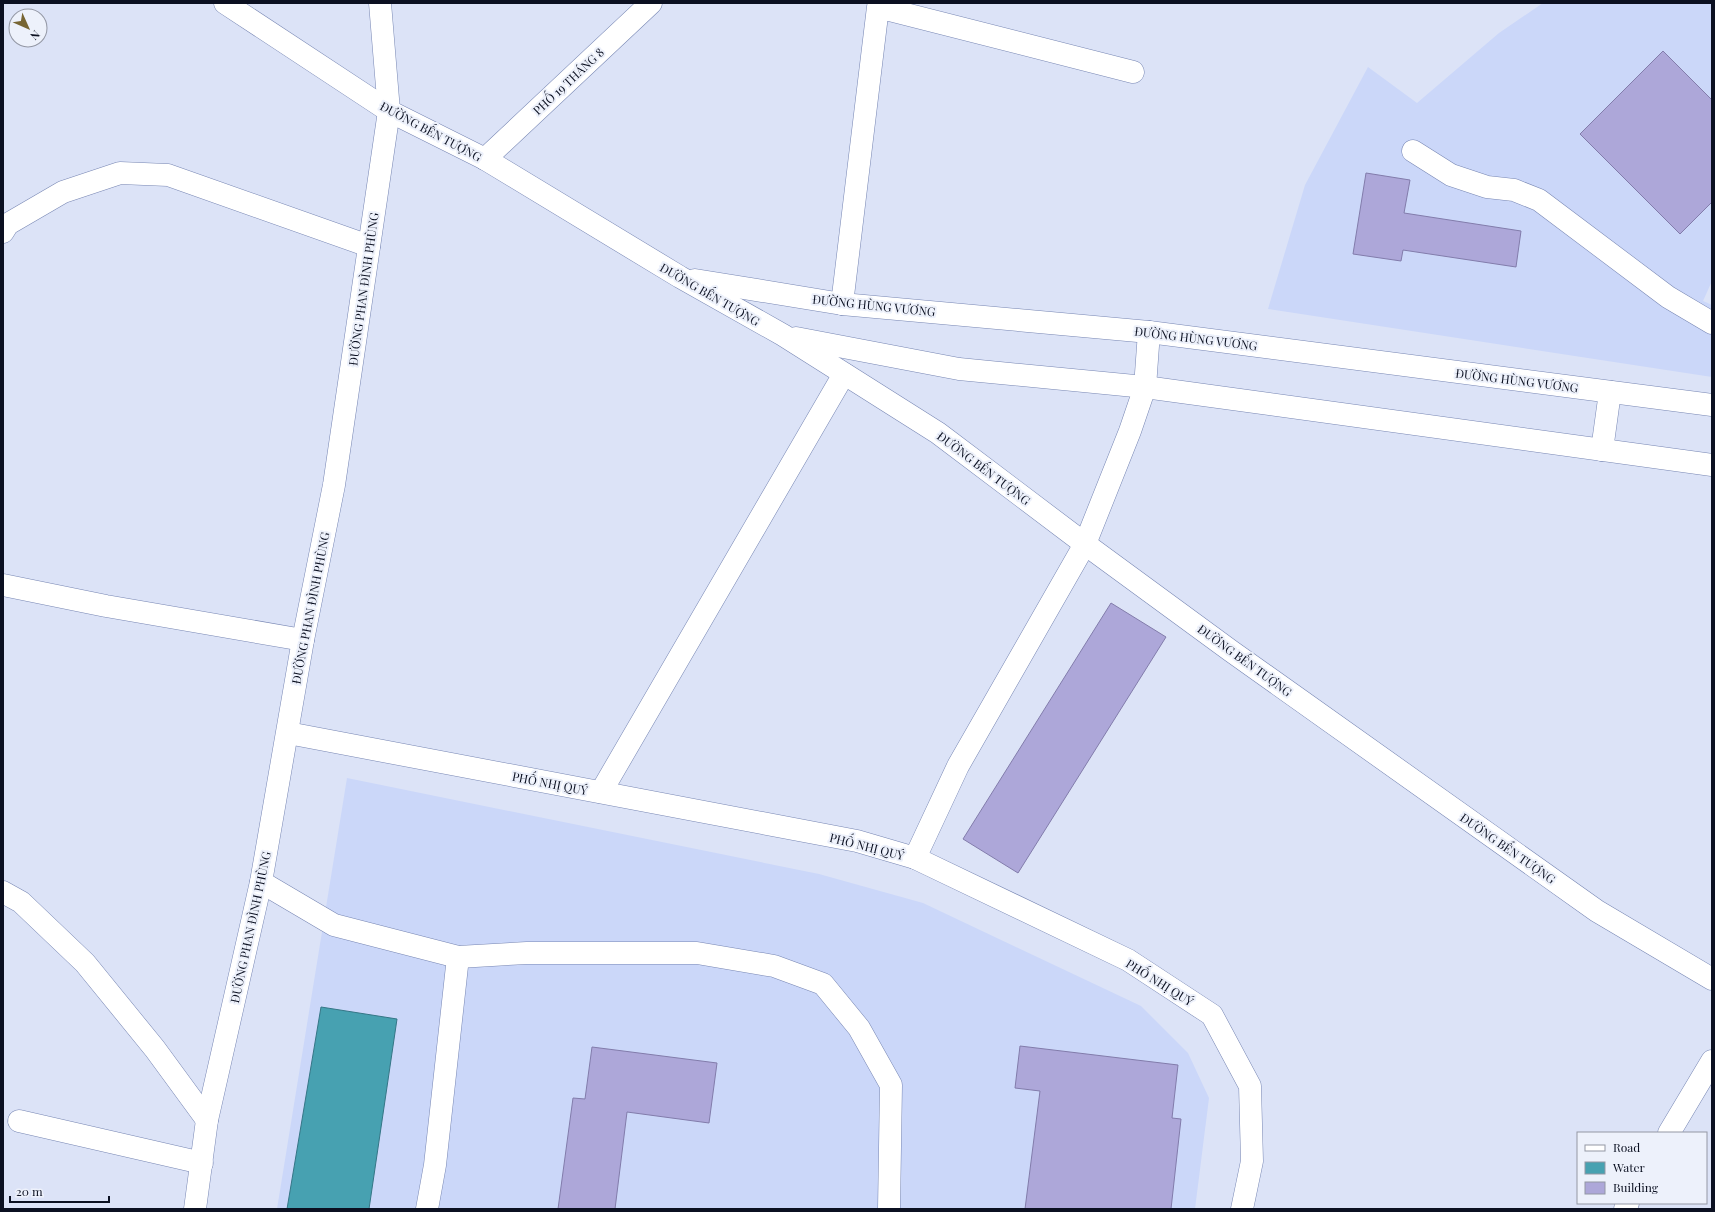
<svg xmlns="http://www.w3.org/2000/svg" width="1715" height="1212" viewBox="0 0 1715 1212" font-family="'Playfair Display',serif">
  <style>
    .built { fill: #cbd7f9 }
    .water { fill: #47a1b1; stroke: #357686 }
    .building { fill: #ada7d9; stroke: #827cab }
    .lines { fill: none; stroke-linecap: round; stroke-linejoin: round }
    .minor-casing { stroke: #7786b3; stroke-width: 23 }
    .minor { stroke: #fff; stroke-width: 22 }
    .labels { text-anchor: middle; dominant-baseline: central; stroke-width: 4; stroke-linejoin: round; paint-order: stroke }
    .street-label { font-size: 12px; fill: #0b1021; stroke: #edf1fb }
  </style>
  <rect width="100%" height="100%" fill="#dce3f7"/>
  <g class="built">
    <polygon points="1543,3 1712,3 1712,281 1703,301 1712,305 1712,377 1268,309 1305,185 1368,67 1417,103 1499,33"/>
    <polygon points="347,778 819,874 923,903 1141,1006 1188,1053 1209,1098 1195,1209 277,1209"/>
  </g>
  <polygon class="water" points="321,1007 397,1019 369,1209 287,1209"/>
  <g class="building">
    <polygon points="1663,51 1712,100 1712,202 1680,234 1580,134"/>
    <polygon points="1366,173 1410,180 1404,213 1521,231 1516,267 1403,250 1401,261 1353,254"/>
    <polygon points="1111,603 1166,637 1018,873 963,839"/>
    <polygon points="1020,1046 1178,1065 1172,1118 1181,1119 1171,1209 1025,1209 1040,1091 1015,1088"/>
    <polygon points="592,1047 717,1063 709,1123 627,1112 615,1209 558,1209 573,1098 585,1099"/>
  </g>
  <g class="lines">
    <g class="minor-casing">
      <g id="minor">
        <polyline points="225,3 389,111 485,159 680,277 783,335 938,433 1085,544 1231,651 1597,911 1712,979"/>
        <polyline points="1413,151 1451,175 1487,187 1514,190 1539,200 1668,297 1712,323"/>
        <polyline points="485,159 651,3"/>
        <polyline points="3,232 8,224 63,192 120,173 168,175 369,246"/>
        <polyline points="695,280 842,304 1149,332 1712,405"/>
        <polyline points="842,304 878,7 1133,72"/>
        <polyline points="796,338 959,369 1145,387 1712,465"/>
        <polyline points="1602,450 1610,392"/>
        <polyline points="3,585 106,606 303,640"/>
        <polyline points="288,733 857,841 915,858 1128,960 1212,1015 1250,1086 1252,1161 1242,1209"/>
        <polyline points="601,792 844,374"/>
        <polyline points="915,858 958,766 1085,544 1130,431 1145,387 1149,332"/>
        <polyline points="261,882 334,925 458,957 527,953 697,953 774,966 823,984 859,1028 891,1085 889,1209"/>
        <polyline points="3,892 21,902 85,963 155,1049 207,1120"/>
        <polyline points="19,1121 202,1163"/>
        <polyline points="1669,1133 1712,1061"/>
        <polyline points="195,1209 207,1120 261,882 303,640 334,485 389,111 380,3"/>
        <polyline points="427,1209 435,1165 458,957"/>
        <polyline points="1625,1209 1628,1203"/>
      </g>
    </g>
    <use href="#minor" class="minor"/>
  </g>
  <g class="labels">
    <g class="street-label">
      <text transform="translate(568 81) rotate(-43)">PHỐ 19 THÁNG 8</text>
      <text transform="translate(431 131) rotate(28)">ĐƯỜNG BẾN TƯỢNG</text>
      <text transform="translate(363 289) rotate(-82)">ĐƯỜNG PHAN ĐÌNH PHÙNG</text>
      <text transform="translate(710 294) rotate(30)">ĐƯỜNG BẾN TƯỢNG</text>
      <text transform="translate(874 305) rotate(6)">ĐƯỜNG HÙNG VƯƠNG</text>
      <text transform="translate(1196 338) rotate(7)">ĐƯỜNG HÙNG VƯƠNG</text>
      <text transform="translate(1517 380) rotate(7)">ĐƯỜNG HÙNG VƯƠNG</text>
      <text transform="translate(984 468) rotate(37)">ĐƯỜNG BẾN TƯỢNG</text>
      <text transform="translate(310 608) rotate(-79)">ĐƯỜNG PHAN ĐÌNH PHÙNG</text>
      <text transform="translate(1245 660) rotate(36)">ĐƯỜNG BẾN TƯỢNG</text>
      <text transform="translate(550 783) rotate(11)">PHỐ NHỊ QUÝ</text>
      <text transform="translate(867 846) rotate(14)">PHỐ NHỊ QUÝ</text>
      <text transform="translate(1508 848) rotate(35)">ĐƯỜNG BẾN TƯỢNG</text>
      <text transform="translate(250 927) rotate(-78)">ĐƯỜNG PHAN ĐÌNH PHÙNG</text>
      <text transform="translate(1160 982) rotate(32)">PHỐ NHỊ QUÝ</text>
    </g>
  </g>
  <rect width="1715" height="1212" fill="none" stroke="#0b1021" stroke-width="8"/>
  <rect x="1577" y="1132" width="130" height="72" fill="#edf1fb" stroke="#9397a4"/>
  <rect x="1585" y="1145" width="20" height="6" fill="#ffffff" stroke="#9397a4"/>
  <text x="1613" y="1152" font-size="12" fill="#0b1021">Road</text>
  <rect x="1585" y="1162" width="20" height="12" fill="#47a1b1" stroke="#9397a4"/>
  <text x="1613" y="1172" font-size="12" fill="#0b1021">Water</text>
  <rect x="1585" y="1182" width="20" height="12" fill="#ada7d9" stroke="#9397a4"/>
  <text x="1613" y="1192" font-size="12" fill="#0b1021">Building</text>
  <g transform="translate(28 28) rotate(135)"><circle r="19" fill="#edf1fb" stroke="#9397a4"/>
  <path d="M0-3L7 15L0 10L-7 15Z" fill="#776533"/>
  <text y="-6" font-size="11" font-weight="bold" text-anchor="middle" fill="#0b1021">N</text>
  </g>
  <path d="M10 1196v6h99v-6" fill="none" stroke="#0b1021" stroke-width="2"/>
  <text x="16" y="1196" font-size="12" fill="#0b1021" stroke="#edf1fb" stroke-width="3" paint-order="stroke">20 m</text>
</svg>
